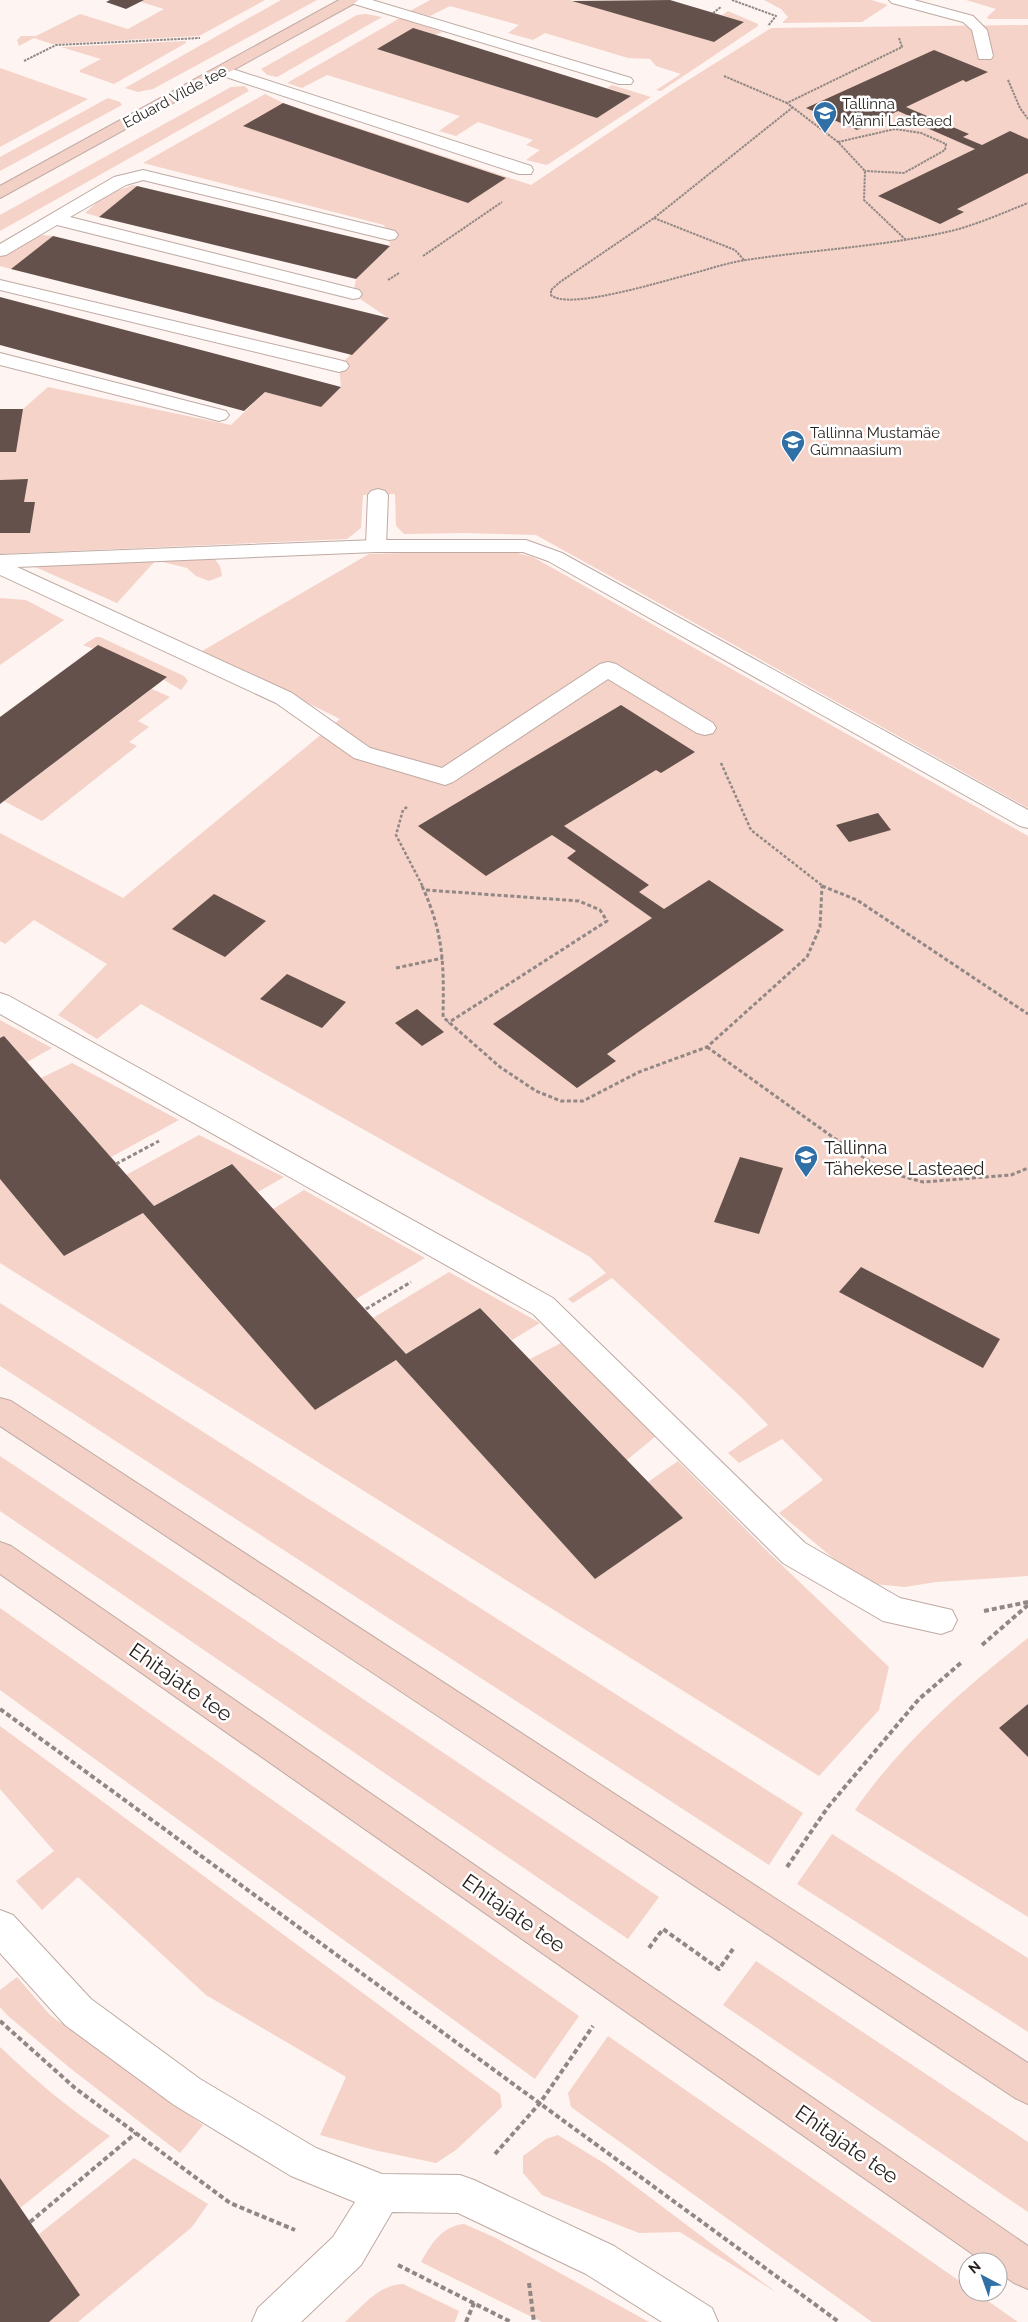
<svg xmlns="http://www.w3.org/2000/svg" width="1028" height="2322" viewBox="0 0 1028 2322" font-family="Raleway,sans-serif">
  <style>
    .green { fill: #f5d3c8 }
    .building { fill: #64514b }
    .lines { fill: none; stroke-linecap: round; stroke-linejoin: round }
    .lane-casing { stroke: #bfaaa3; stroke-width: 2 }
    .street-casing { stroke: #bfaaa3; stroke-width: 2 }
    .secondary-casing { stroke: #bfaaa3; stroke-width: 2 }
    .path-far3 { stroke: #918885; stroke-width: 2; stroke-dasharray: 2.5 1; stroke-linecap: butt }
    .path-far2 { stroke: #918885; stroke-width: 2.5; stroke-dasharray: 3 2; stroke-linecap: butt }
    .path-far1 { stroke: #918885; stroke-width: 3; stroke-dasharray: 4 2.5; stroke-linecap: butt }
    .path { stroke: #918885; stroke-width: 4; stroke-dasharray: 5 3; stroke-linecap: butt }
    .lane { fill: #fff; fill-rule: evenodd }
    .street { fill: #fff; fill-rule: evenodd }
    .secondary { fill: #f3d1c7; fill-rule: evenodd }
    .labels { text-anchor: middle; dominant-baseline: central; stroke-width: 5; stroke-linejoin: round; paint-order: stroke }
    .far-street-label { font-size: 15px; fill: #271f1c; stroke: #fff }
    .far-poi-label { font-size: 15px; fill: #271f1c; stroke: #fff; text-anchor: start }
    .poi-label { font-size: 18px; fill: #271f1c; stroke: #fff; text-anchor: start }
    .near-street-label { font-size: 21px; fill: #271f1c; stroke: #fff }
  </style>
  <rect width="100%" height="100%" fill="#fef4f1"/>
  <g class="green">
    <polygon points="144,0 265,0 199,36 52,44 34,38 19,46 17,40 21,36 36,36 80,14 128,29 164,9 141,2"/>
    <polygon points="281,0 317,0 153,89 138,92 125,88"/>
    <polygon points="430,0 570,0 714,42 744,22 722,15 728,11 758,24 758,26 661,91 656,90 681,74 656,66 650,59 628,58 545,33 533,40 508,33 519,25 450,6 430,16 410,11"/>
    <polygon points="764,0 871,0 888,5 862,22 782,23 788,17 781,9"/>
    <polygon points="966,0 1028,0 1028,19 988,19 987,17 996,9"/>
    <polygon points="366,14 382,17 277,77 267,75 261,69 357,15"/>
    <polygon points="400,18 442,32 435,35 378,49 597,118 631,96 607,88 612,85 651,97 547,165 526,160 540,150 526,145 533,140 478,122 456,136 439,131 460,116 327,75 302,88 287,83"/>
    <polygon points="1028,25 1028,808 536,535 464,533 404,534 396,526 395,494 363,495 361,528 347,539 0,554 0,409 23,409 48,387 231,425 265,392 321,407 341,387 339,366 388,318 353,294 356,279 390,246 389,235 384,225 143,163 265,94 283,103 531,185 674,89 771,28"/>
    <polygon points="186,41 186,43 114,84 80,72 80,70 101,59 61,47"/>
    <polygon points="0,68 88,99 0,147"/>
    <polygon points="245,86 249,91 0,231 0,215 231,87"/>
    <polygon points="108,98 120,102 122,105 0,171 0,157"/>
    <polygon points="133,185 137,186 99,217 85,213 104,196"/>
    <polygon points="42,235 53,236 11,269 0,266 0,254"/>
    <polygon points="505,550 533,557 1028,836 1028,1576 936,1582 905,1587 863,1583 779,1513 823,1480 782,1439 739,1463 728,1453 768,1425 741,1397 612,1278 573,1303 568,1299 606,1273 590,1257 141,1004 97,1039 58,1015 107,964 34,920 5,944 0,941 0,833 123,898 340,719 202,651 369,554"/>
    <polygon points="214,558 220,566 222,576 209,581 196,576 187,568 159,561"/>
    <polygon points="155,561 117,603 33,566"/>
    <polygon points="0,598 26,600 64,620 0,665"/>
    <polygon points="96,637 100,637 184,676 188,681 181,690 164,680 167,677 83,645"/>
    <polygon points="152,689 170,697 138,721 149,727 129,742 137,746 42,821 4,801"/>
    <polygon points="0,1020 52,1048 27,1062 4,1036 0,1038"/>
    <polygon points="72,1063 179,1120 111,1157 41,1078"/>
    <polygon points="199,1135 284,1177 258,1192 231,1164 154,1206 126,1175"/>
    <polygon points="0,1179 64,1256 143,1213 315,1410 396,1360 595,1579 683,1518 648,1482 678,1461 769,1553 889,1667 879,1710 819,1776 0,1263"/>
    <polygon points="304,1190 425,1258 356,1299 273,1209"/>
    <polygon points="449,1272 540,1323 512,1340 480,1308 406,1354 373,1318"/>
    <polygon points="0,1303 803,1813 769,1865 0,1366"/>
    <polygon points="561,1343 657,1435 627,1460 530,1359"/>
    <polygon points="0,1456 659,1897 628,1939 0,1511"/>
    <polygon points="0,1608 579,2016 535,2079 0,1690"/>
    <path d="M1028,1638V1704L999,1728L1028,1757V1917L855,1810C902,1742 963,1689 1028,1638Z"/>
    <polygon points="0,1726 500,2094 502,2107 456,2150 436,2163 374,2150 320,2135 346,2077 206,1995 78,1877 42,1910 16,1881 54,1851 0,1789"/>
    <polygon points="832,1834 1028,1958 1028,2032 797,1884"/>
    <polygon points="756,1961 1028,2142 1028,2212 723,2005"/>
    <polygon points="17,1977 50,2015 203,2125 180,2153 70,2068 7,2015 0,2007 0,1990"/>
    <polygon points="608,2036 968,2287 968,2292 975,2292 1018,2322 872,2322 571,2107 568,2093"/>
    <path d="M0,2047C35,2080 70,2110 110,2136L20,2208L0,2178Z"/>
    <polygon points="558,2135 607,2165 777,2293 680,2232 639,2233 542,2195 523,2173 523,2156 546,2139"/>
    <polygon points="134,2158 208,2204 192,2227 78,2322 49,2322 80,2295 38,2235"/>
    <path d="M464,2224L496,2238L649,2322H542L421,2262C431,2244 442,2226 464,2224Z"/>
    <path d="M403,2284L459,2311L455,2322H345C363,2306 378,2285 403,2284Z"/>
  </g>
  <g class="building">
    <polygon points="110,0 144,0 126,9 106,2"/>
    <polygon points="670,0 744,22 714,42 572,1"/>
    <polygon points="413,28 446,38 631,96 597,118 377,49"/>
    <polygon points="934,50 988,72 966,82 963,80 906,107 969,134 963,137 982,145 1010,131 1028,139 1028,173 957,209 964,212 940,224 878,196 975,149 911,121 916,119 898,111 857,130 806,108"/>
    <polygon points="283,103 314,114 506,178 468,203 243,126"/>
    <polygon points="137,186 390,246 356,279 99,217"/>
    <polygon points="53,236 389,318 352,355 11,269"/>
    <polygon points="0,297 341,387 321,407 265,392 244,411 0,345"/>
    <polygon points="0,409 23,409 16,452 0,452"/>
    <polygon points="28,479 24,502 35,502 30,533 0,533 0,480"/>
    <polygon points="98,645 167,677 0,804 0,717"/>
    <polygon points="621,705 695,752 661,773 656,770 564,826 649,885 639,892 664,909 709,880 784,930 607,1054 616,1061 577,1088 493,1024 652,918 567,858 576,851 552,835 486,876 418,826"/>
    <polygon points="878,813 891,830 849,842 836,825"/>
    <polygon points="214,894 266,921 225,957 172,929"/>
    <polygon points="287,974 346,1002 322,1028 260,999"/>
    <polygon points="417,1009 444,1032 422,1046 395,1023"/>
    <polygon points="4,1036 154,1206 232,1164 406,1354 480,1308 683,1518 595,1579 396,1360 315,1410 143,1213 64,1256 0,1179 0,1038"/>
    <polygon points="740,1157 783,1168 759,1234 714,1222"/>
    <polygon points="861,1267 1000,1339 983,1368 839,1292"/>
    <polygon points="1028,1704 1028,1757 999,1728"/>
    <polygon points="0,2178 80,2295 49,2322 0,2322"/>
  </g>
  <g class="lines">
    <g class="lane-casing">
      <g id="lane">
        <polygon points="348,0 372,0 631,78 633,81 631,84 619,84 351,3"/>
        <polygon points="889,0 914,0 973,16 987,30 993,56 991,59 979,59 972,30 963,22 892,3"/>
        <polygon points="223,66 531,166 533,170 531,174 519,174 217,74 215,71 217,68"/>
        <polygon points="143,170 395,231 398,235 395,239 389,240 143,180 126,185 70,217 359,290 362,294 359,298 353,299 57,225 6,255 0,256 0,244 114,177"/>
        <polygon points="0,280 339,360 346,362 349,366 346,370 339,372 0,290"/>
        <polygon points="0,353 226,411 229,415 226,419 219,421 0,365"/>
        <polygon points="378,489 385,491 388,495 386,546 383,550 376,552 369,550 366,546 368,495 371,491"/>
      </g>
    </g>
    <g class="street-casing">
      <g id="street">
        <polygon points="376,540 526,540 562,553 1028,810 1028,828 1020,826 548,561 523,552 376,552 17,567 292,693 370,748 442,768 600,664 608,662 616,664 713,723 716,728 713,733 705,735 697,733 608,679 453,782 445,785 354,758 276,703 0,575 0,555"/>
        <polygon points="0,993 9,996 553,1298 805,1543 900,1598 952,1610 957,1620 952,1630 941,1634 883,1621 783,1563 533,1314 0,1014"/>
        <polygon points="0,1910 13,1915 91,1999 200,2079 316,2148 382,2174 460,2175 474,2180 614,2246 712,2308 718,2322 662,2322 586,2274 458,2213 392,2212 361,2265 301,2322 252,2322 258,2308 333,2237 355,2202 291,2176 174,2105 65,2025 0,1953"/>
      </g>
    </g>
    <g class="secondary-casing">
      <g id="secondary">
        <polygon points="339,0 358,0 355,3 0,198 0,186"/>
        <polygon points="0,1398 11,1401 1028,2063 1028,2104 1015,2098 0,1426"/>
        <polygon points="0,1542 11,1546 1028,2246 1028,2289 1014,2283 998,2272 998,2262 984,2262 0,1574"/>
      </g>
    </g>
    <g class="path-far3">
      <polyline points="732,0 776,16 768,26"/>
      <polyline points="713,13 721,7"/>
      <polyline points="899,38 902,47 787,103 838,142 865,171 864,200 906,240"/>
      <polyline points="24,61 56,45 200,38"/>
      <polyline points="724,76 787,103"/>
      <polyline points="1008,80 1020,108 1028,119"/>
      <path d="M793,107L654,218L560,282L551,290V295C567,311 663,281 687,275C706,270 726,263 746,260C811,250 877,247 942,233C972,227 1000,214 1028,203"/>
      <polyline points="838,142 895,129 921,133 946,144 945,150 904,173 865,171"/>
      <polyline points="654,218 735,250 744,260"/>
      <polyline points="423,256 502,202"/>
      <polyline points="388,280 399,273"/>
    </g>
    <g class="path-far2">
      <polyline points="721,763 751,830 824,887"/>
      <polyline points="407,807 403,810 396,835 423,887"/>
    </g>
    <g class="path-far1">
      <path d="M422,886C444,934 444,965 443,1017L500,1067L536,1091L561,1101H583L639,1072L707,1047L807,957L820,927L822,886"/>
      <polyline points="822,886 857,900 1028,1014"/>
      <polyline points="426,890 579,901 600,910 607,921 448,1023"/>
      <polyline points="396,968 443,958"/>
      <polyline points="707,1047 834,1138 880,1168 901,1176 923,1182 1011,1175 1028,1168"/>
      <polyline points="116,1164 159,1141"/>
      <polyline points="366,1309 411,1282"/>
    </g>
    <g class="path">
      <polyline points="984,1611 1028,1602"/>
      <polyline points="982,1645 1028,1605"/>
      <polyline points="0,1709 839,2322"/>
      <polyline points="787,1867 828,1807 919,1699 962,1662"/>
      <polyline points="649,1948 663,1929 719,1969 733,1949"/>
      <polyline points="0,2021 75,2088 230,2203 295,2230"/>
      <polyline points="495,2154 540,2103 593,2026"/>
      <polyline points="30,2222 136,2133"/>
      <polyline points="398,2265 511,2322"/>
      <polyline points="529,2283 534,2322"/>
      <polyline points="466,2322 474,2303"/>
    </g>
    <use href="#lane" class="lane"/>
    <use href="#street" class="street"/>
    <use href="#secondary" class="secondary"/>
  </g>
  <defs>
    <g id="school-pin" transform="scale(1.25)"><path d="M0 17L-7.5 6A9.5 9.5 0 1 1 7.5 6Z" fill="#3170a7" stroke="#fff"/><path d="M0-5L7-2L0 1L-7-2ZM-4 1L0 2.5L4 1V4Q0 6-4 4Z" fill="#fff"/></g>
  </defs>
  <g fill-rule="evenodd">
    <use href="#school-pin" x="825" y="113"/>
    <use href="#school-pin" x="793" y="442"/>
    <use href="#school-pin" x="806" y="1157"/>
  </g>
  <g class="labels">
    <g class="far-street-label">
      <text transform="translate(175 97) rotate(-28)">Eduard Vilde tee</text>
    </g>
    <g class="far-poi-label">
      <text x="842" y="104">Tallinna<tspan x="842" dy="17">Männi Lasteaed</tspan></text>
      <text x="810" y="433">Tallinna Mustamäe<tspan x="810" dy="17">Gümnaasium</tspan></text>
    </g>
    <g class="poi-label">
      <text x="824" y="1147">Tallinna<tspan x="824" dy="21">Tähekese Lasteaed</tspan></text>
    </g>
    <g class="near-street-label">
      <text transform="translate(181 1682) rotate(35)">Ehitajate tee</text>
      <text transform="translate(514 1913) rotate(35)">Ehitajate tee</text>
      <text transform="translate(847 2144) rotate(35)">Ehitajate tee</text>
    </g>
  </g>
  <g transform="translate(983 2277) rotate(319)"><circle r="24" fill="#ffffff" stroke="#a9a5a4"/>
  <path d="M0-4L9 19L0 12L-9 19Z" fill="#3170a7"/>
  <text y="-8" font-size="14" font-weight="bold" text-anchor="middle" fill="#271f1c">N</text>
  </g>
</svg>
